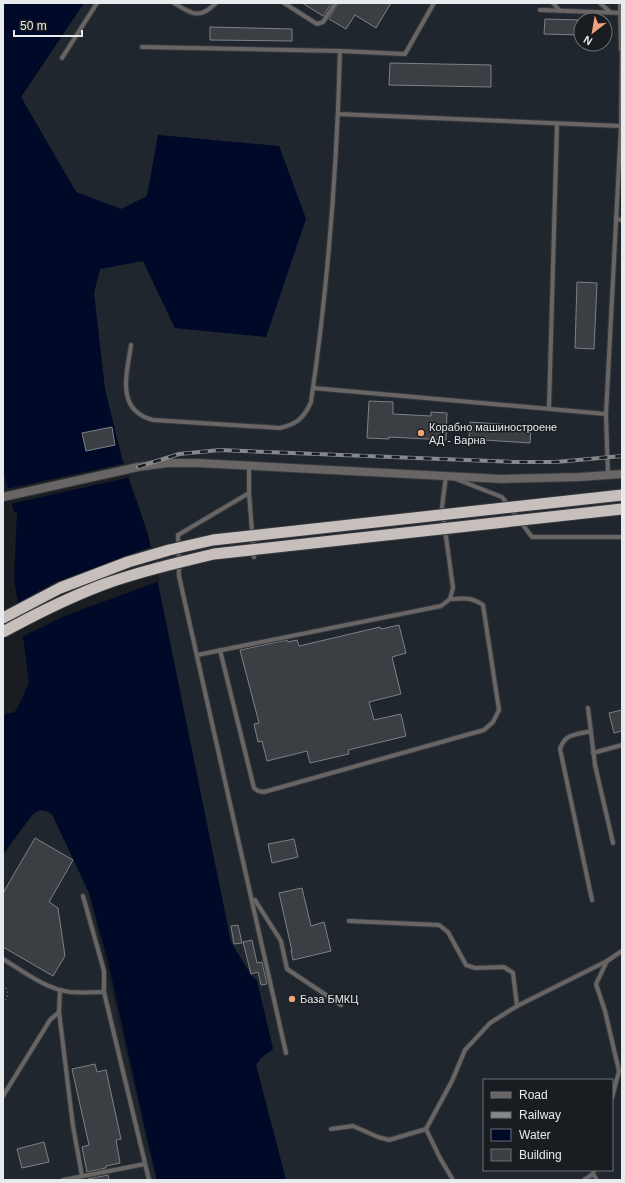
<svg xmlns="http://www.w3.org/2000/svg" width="625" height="1183" viewBox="0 0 625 1183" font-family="Arial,sans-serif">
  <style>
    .built { fill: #1f262e; fill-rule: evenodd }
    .water { fill: #000927 }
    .pier { fill: #191c20 }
    .building { fill: #3b3f43; stroke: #7d8185 }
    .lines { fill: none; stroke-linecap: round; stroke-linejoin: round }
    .service-casing { stroke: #36393d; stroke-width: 6 }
    .minor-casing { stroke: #36393d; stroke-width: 10 }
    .path { stroke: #6c6f72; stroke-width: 1.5; stroke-dasharray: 1 3; stroke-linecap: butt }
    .service { stroke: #686564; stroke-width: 4 }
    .minor { stroke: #686564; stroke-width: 8 }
    .rail-casing { stroke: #86898c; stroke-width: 4 }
    .rail { stroke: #191c20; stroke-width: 2.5; stroke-dasharray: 8; stroke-linecap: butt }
    .trunk-bridge-casing { stroke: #36393d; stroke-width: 13; stroke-linecap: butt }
    .trunk-bridge { stroke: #c6bfbc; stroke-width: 11 }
    .poi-dot { fill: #f0a27a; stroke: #191c20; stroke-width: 1.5 }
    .labels { text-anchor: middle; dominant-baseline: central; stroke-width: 3; stroke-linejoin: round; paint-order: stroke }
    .poi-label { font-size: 11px; fill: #e8ebed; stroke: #191c20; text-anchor: start }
  </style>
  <rect width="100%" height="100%" fill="#191c20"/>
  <g class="built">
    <path d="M84,3H622V1180H286L256,1065L261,1058L273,1048L257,981L251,975L231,943L148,534L122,459L105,389L94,293L100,269L143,261L175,328L306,219L279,146L158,135L147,196L121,209L76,192L21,97ZM581,20H605V44H581ZM484,1080H612V1170H484Z"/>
    <polygon points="39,810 48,812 55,818 89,893 156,1180 3,1180 3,856 32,815"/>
  </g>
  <path class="water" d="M3,3H84L21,97L76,192L121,209L147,196L158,135L279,146L306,219L266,337L175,328L143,261L100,269L94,293L105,389L122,459L148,534L231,942L251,975L257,981L273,1049L261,1058L256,1065L286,1180H157L147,1138L108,961L89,893L52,814C45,809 38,809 32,815L3,854V719L6,713H13L17,709L29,683L22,629L14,578L17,512H14L3,471Z"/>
  <g class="pier">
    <polygon points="126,463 131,477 10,504 6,489"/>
    <polygon points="153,546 160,581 67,615 21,637 16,604 56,582"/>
  </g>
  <g class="building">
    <polygon points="302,3 332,3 323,16"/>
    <polygon points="339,3 391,3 376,28 355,15 346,29 329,19"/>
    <polygon points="545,19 581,20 581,35 544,34"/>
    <polygon points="210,27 292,29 292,41 210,40"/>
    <polygon points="390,63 491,65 491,87 389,85"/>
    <polygon points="577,282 597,283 594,349 575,348"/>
    <polygon points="369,401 393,402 393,414 431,416 431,412 447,413 446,440 389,437 389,439 367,438"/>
    <polygon points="470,422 531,426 530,443 469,439"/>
    <polygon points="112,427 115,445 86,451 82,433"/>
    <polygon points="399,625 406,653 392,657 401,694 369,702 374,720 401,714 406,736 348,750 349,754 310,763 307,751 267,761 262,741 258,742 254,724 259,723 240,650 287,640 288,642 297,640 299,646 380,627 381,629"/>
    <polygon points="622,710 622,731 614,733 609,713"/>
    <polygon points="35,838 73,860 49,902 58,908 65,956 53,976 3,947 3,893"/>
    <polygon points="294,839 298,857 272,863 268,844"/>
    <polygon points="302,888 311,926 324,922 331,951 293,960 291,951 292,951 279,893"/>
    <polygon points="238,925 242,943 234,944 231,926"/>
    <polygon points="252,940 257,963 262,962 267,984 261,985 258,972 251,974 243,942"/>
    <polygon points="95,1064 97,1072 106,1070 121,1139 116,1140 120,1163 106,1166 106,1168 87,1172 82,1147 89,1145 72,1069"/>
    <polygon points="44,1142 49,1162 22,1168 17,1149"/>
    <polygon points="108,1175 109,1180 88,1180 88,1179"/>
  </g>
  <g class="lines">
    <g class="service-casing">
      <g id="service">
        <path d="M174,3C192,14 199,20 216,3"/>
        <polyline points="284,3 317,24 323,22 336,3"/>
        <polyline points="553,3 560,11"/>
        <polyline points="600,3 610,12"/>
        <polyline points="620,3 621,50"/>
        <polyline points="540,10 622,13"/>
        <polyline points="142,47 340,51 405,54 434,3"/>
        <polyline points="62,58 97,3"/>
        <polyline points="338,114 621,126"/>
        <polyline points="616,219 622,220"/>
        <path d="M131,345C127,374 115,410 153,420L280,428C297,424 304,418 311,402C328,286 337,168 340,51"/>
        <polyline points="313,388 606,414"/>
        <polyline points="549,408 557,124"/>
        <polyline points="249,465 249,493 178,535 179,576 286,1053"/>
        <polyline points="608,475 606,414 621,126 622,50"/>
        <polyline points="456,479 502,497 532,537 622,537"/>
        <polyline points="249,493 254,557"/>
        <path d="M220,650L254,788L258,791L264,792L484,730L493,722L499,710L483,605C472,597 463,598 450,599"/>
        <polyline points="197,655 441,606 450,599 453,588 442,507 446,476"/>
        <polyline points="588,708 595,765 613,843"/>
        <path d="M591,731C576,735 565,733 560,749L592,900"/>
        <polyline points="593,753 622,745"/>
        <polyline points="83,896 104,971 104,992 149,1180"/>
        <polyline points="255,900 281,941 287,969 341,1005"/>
        <polyline points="349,921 439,925 448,932 466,965 475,968 504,967 513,973 517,1006"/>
        <path d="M3,959C23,971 45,989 70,992C81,993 93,992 104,992"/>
        <polyline points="607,961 596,984 605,1011 619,1071 612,1098"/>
        <polyline points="60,990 59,1012 73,1126 82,1176"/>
        <polyline points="3,1096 50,1020 59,1012"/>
        <polyline points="331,1129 353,1126 378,1137 389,1140 426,1129"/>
        <polyline points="593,1174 597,1180"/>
        <polyline points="63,1180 145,1164"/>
        <polyline points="453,1180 440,1158 426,1129 452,1081 465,1050 490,1023 517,1006 607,961 622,951"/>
        <polyline points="584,1180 593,1174 594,1170"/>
      </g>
    </g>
    <g class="minor-casing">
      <polyline id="minor" points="3,497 138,467 167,463 197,463 502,479 580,477 622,474"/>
    </g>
    <path class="path" d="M3,985C10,991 8,997 3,1004"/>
    <use href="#service" class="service"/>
    <use href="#minor" class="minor"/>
    <g class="rail-casing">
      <polyline id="rail" points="138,467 179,454 220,450 514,462 556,462 622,456"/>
    </g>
    <use href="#rail" class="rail"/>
    <g class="trunk-bridge-casing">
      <g id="trunk-bridge">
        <polyline points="3,618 60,588 128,562 169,550 213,540 622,495"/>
        <path d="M3,632C34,615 68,598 102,585C138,572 176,563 214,554L622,509"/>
      </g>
    </g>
    <use href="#trunk-bridge" class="trunk-bridge"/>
  </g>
  <g class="poi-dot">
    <circle cx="421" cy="433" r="4"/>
    <circle cx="292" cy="999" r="4"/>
  </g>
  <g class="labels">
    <g class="poi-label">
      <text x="429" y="427">Корабно машиностроене<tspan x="429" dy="13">АД - Варна</tspan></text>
      <text x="300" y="999">База БМКЦ</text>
    </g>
  </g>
  <rect width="625" height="1183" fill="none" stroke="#e8ebed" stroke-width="8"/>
  <rect x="483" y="1079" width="130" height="92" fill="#191c20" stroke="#6c6f72"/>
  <rect x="491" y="1092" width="20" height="6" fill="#686564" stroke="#6c6f72"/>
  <text x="519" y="1099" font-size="12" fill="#e8ebed">Road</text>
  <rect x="491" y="1112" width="20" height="6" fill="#86898c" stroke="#6c6f72"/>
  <text x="519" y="1119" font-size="12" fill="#e8ebed">Railway</text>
  <rect x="491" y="1129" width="20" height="12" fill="#000927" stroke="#6c6f72"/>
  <text x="519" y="1139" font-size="12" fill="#e8ebed">Water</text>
  <rect x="491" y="1149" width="20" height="12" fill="#3b3f43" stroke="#6c6f72"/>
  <text x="519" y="1159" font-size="12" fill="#e8ebed">Building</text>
  <g transform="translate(593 32) rotate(211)"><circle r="19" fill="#191c20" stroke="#6c6f72"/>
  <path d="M0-3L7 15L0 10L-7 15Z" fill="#f0a27a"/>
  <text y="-6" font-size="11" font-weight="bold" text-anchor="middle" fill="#e8ebed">N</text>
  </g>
  <path d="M14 30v6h68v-6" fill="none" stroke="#e8ebed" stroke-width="2"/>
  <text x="20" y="30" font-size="12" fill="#e8ebed" stroke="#191c20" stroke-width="3" paint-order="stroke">50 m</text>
</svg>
